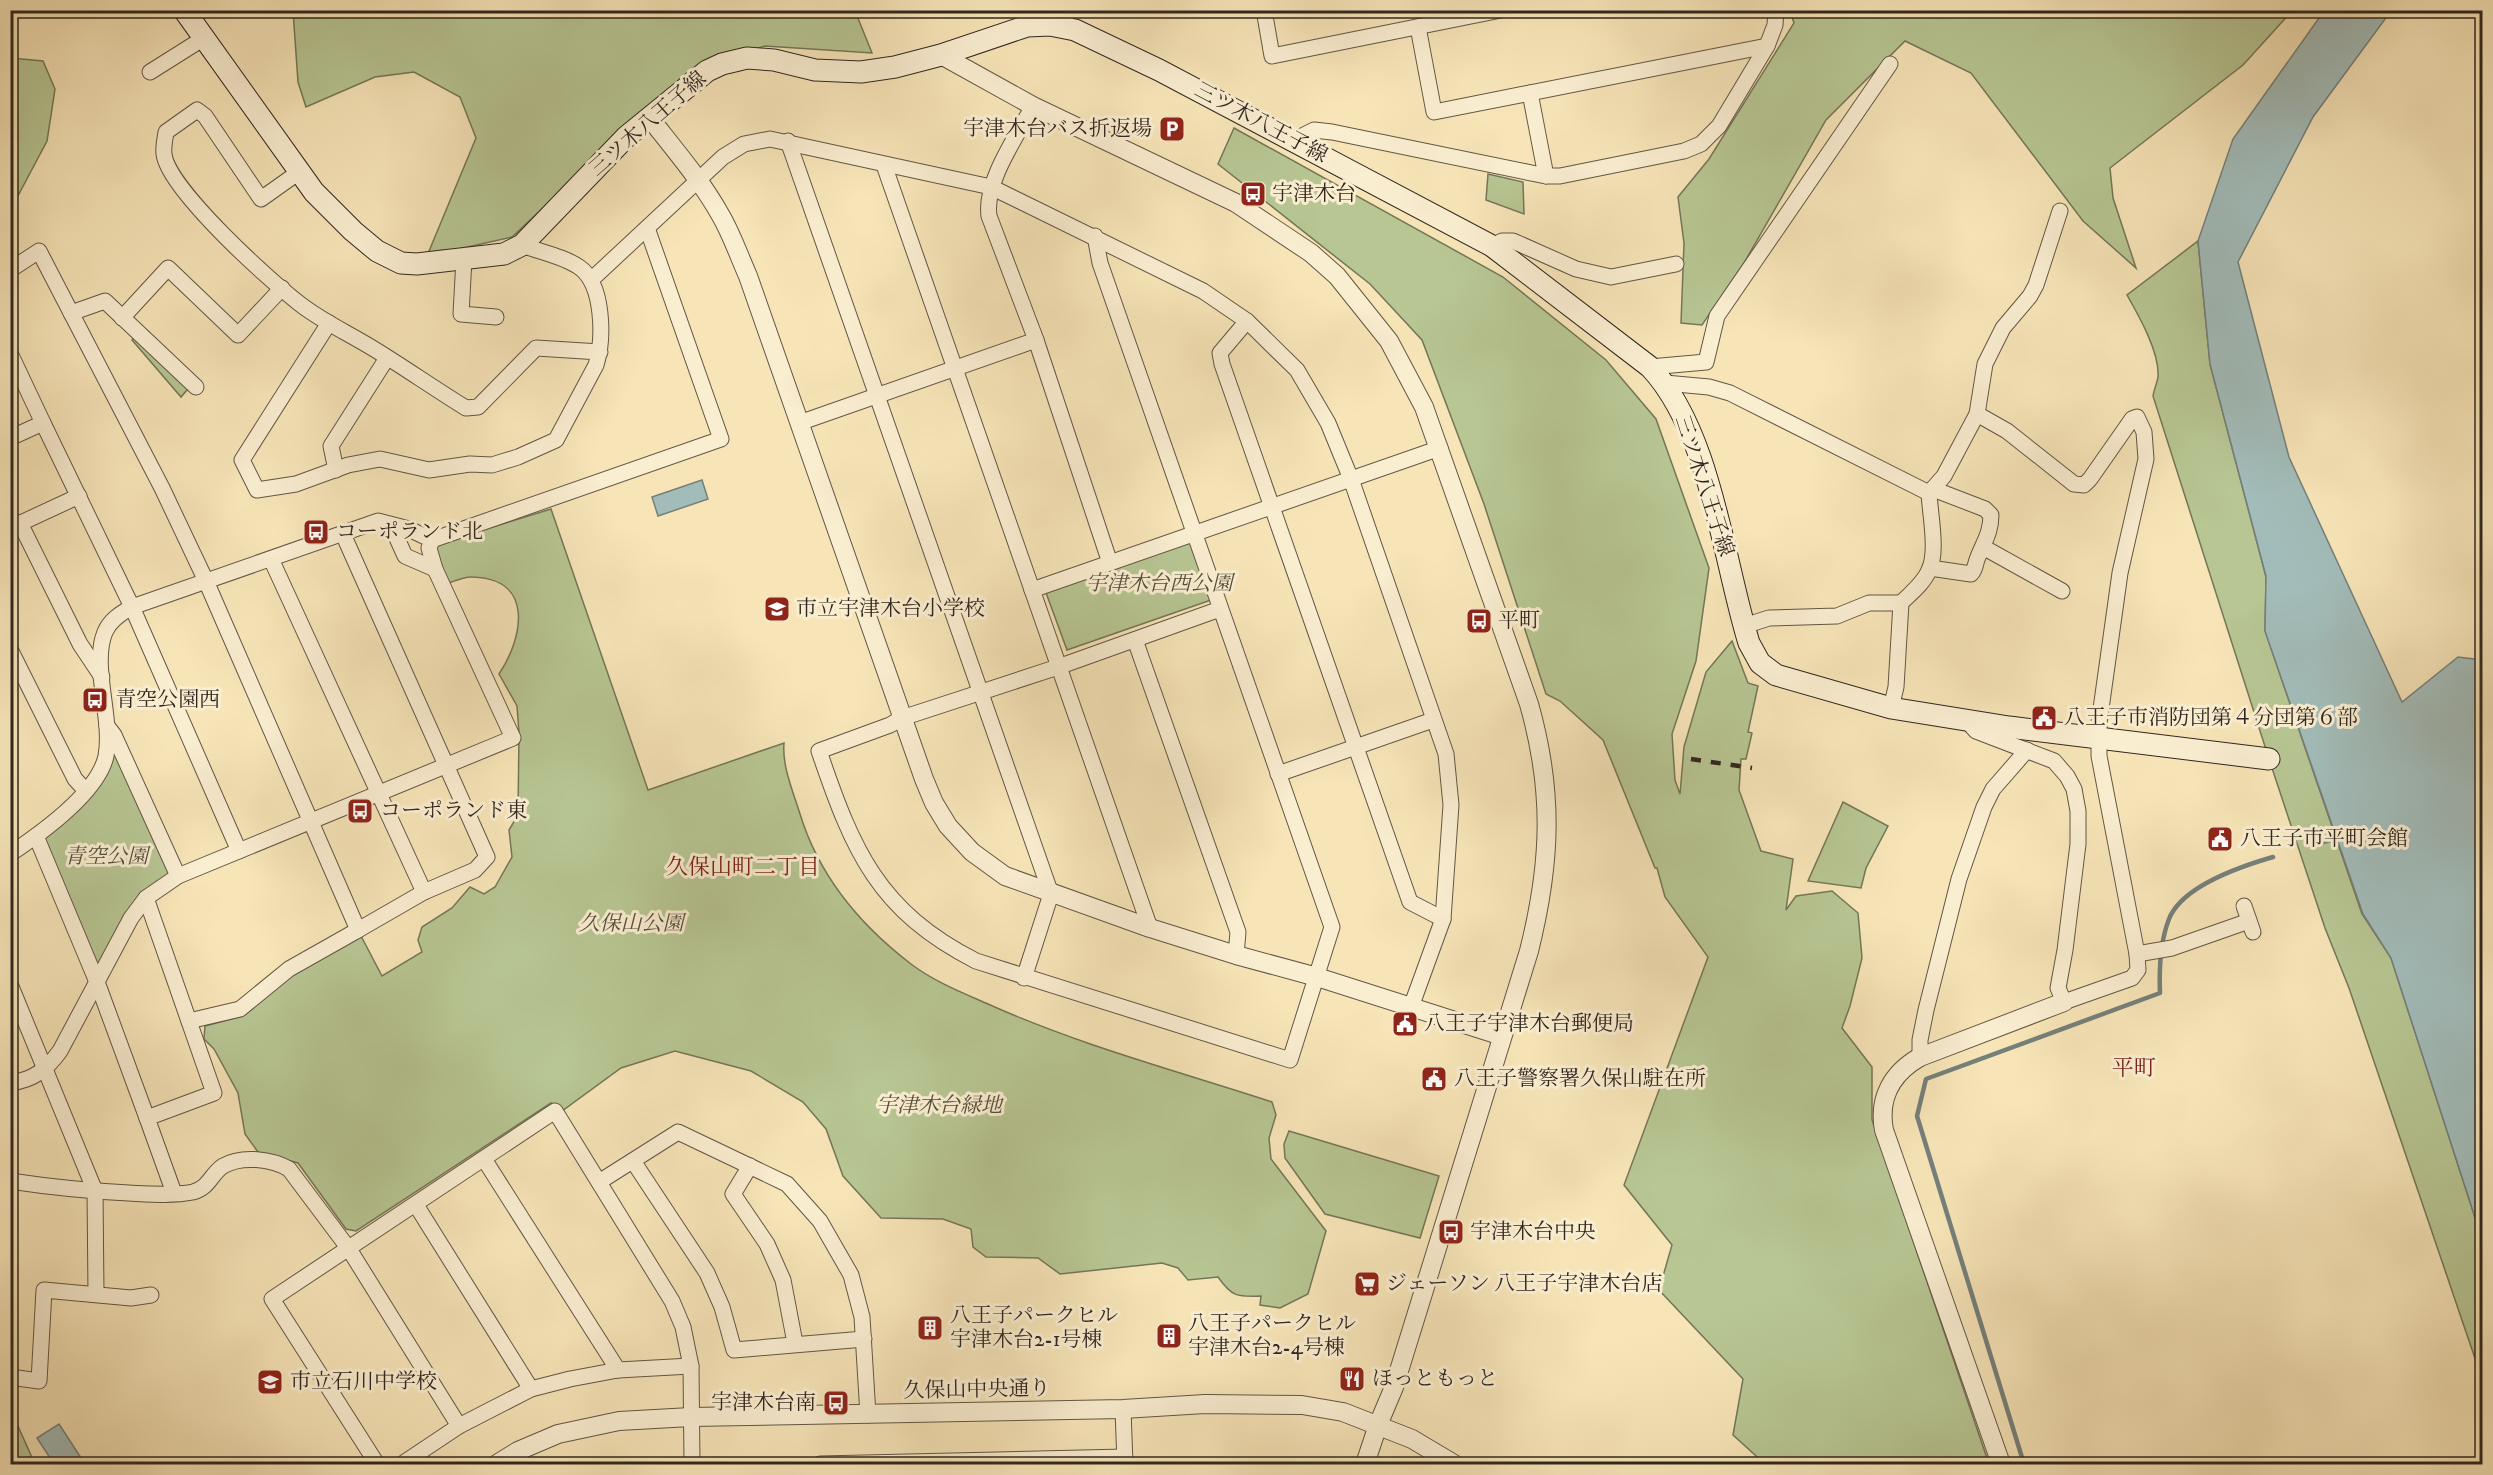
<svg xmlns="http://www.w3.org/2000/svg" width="2493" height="1475" viewBox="0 0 2493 1475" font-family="'IM FELL DW Pica','Noto Serif JP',serif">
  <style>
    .green { fill: #b7c693; stroke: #747659; stroke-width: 1.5 }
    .water { fill: #a2bcb9; stroke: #75807b; stroke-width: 1.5 }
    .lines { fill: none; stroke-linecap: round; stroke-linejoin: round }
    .stream { stroke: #75807b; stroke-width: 4.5 }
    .minor-casing { stroke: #625645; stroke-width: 17 }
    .tertiary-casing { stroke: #625645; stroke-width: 20 }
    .secondary-casing { stroke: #31261f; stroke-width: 23 }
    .minor { stroke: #faeed1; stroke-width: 15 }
    .tertiary { stroke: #faeed1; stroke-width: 18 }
    .secondary { stroke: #faeed1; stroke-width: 21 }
    .rail { stroke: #31261f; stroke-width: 4.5; stroke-dasharray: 10 10; stroke-linecap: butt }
    .labels { text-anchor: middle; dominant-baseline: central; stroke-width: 6; stroke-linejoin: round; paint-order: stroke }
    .street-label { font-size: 21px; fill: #31261f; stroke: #faeed1 }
    .poi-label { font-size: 21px; fill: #31261f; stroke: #faeed1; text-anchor: start }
    .park-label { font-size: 21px; font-style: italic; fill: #524e3c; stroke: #faeed1 }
    .neighbourhood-label { font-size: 22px; fill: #7a1f14; stroke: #faeed1 }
  </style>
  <rect width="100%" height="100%" fill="#f7e5b8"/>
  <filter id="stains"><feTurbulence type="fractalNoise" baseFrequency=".00333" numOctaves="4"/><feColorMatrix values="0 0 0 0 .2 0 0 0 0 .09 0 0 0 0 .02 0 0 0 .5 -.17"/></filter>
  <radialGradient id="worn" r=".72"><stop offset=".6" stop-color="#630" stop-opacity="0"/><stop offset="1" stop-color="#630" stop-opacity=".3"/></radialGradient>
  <g class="green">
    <polygon points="293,11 855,11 872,53 765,46 691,69 512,237 427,256 476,138 460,97 414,72 375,77 306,107 298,82"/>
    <polygon points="1790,11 2292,11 2243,65 2110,168 2113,198 2136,268 2083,221 1971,73 1905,41 1826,120 1744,263 1702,325 1681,323 1684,243 1678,197 1709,159 1794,23"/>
    <polygon points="11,58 43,61 55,89 47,141 11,209"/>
    <polygon points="1234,128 1503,277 1606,360 1656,419 1709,568 1696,661 1672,734 1675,780 1680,794 1684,747 1706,672 1732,641 1748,683 1758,686 1748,732 1752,733 1746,759 1741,759 1739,790 1761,851 1793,859 1786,910 1796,896 1832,891 1858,913 1862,958 1850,1006 1842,1028 1872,1067 1872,1120 1989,1464 1765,1464 1733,1435 1743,1379 1659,1290 1672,1245 1624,1185 1708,957 1665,897 1657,868 1655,868 1603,740 1560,701 1546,694 1484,504 1422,340 1370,284 1218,164"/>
    <polygon points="1488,174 1523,182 1524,214 1486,200"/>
    <path d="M2198,241L2210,364L2266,577L2265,631L2362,914L2391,958L2482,1239V1379L2349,988L2325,928L2269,759L2153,396C2154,390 2157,383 2158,377C2160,353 2139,316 2127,295Z"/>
    <polygon points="138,332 193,383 181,397 132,340"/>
    <path d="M551,509L648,790L784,743C782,767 793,791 800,814C819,876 860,925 911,964C933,981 963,993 988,1004C1079,1045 1177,1071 1272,1102L1276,1115L1269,1138L1271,1159L1326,1231L1308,1294L1280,1308L1260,1305L1261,1296C1237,1297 1232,1297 1218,1277L1188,1280L1178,1268L1162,1263L1060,1274L1038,1258L986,1257L973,1247L971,1229L943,1219L881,1218L843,1176L826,1129L803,1102L751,1071L675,1051L621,1068L562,1111L551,1103L356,1231L346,1229L298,1163L258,1152L245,1134L238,1093L214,1049L204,1039L205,1026L243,1016L295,972L361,936L382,976L422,952L418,940L422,927L452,908L470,887L484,894L495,887L512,857L509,830L518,815L519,733L517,706L499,674C523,638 535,579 473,577C465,576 454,581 446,584L435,549L438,544Z"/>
    <polygon points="1190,538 1211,600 1067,650 1045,590"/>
    <polygon points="107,726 178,876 146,898 97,982 36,836 97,776"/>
    <polygon points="1843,802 1888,826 1866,868 1861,888 1808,881"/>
    <polygon points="1289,1131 1439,1176 1420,1238 1325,1214 1285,1158 1284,1144"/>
    <polygon points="11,1413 12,1413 35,1464 11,1464"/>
  </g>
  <g class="water">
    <polygon points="2324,11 2391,11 2313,117 2238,262 2289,457 2402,702 2458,657 2482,660 2482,1239 2391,958 2363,914 2265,631 2266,576 2210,364 2198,241 2233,139"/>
    <polygon points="702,480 708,499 658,516 652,497"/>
    <polygon points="59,1424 85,1464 54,1464 37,1438"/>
  </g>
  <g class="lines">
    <g class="stream">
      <polyline points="2314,845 2336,838"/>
      <path d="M2024,1464L1917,1116L1926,1079L2160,993C2159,969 2160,942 2169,919C2182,886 2242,866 2273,857"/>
    </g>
    <g class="minor-casing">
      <g id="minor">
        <polyline points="1264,10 1272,56 1501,10"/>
        <polyline points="1418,27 1434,112 1767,46"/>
        <polyline points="150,72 204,38"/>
        <polyline points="1530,93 1546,176"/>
        <path d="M1033,106C1017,136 984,182 989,216L1036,340L1110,563"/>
        <polyline points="1294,140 1314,130 1332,132 1546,176 1560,176 1684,151 1701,144 1719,126 1767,46 1775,25 1776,10"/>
        <polyline points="788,141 1051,894 1024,978"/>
        <polyline points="884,165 1150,928"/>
        <path d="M299,172L261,199L205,116L197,110L166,132C165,139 163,147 164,154C168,189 270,281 300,304C323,322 350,334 374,349C405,368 435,389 466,408L478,407L536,348L600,352"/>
        <path d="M1095,236L1100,263L1332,927L1290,1060L976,961C878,911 853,851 819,751L890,725L902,718L1058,667L1220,609"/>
        <polyline points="1492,246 1502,241 1513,241 1576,269 1611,277 1676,264"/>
        <polyline points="464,259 461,314 496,317"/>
        <polyline points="10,270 39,251 162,488 206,581 358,930 424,892 475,870 487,857 343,534"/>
        <polyline points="591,280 723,157 744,144 770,139 991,187 1203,291 1247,321 1297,370 1328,423 1351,479 1446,754 1451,805 1443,919 1411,1007"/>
        <polyline points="71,313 105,301 196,387"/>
        <polyline points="122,318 168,268 238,335 282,288"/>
        <polyline points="1247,321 1220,353 1222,364 1410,902 1443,919"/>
        <path d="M329,323L242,460L257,490L296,484L348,465L380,459L429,470L470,464L492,465L518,457L556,440L596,365C604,339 604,284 579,267C563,256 540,252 522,245"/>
        <polyline points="10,353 43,423 10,438"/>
        <polyline points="1650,367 1706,362 1717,316 1890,64"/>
        <polyline points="1665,383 1709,387 1730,393 1929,493"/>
        <polyline points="43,423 132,607 239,851"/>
        <polyline points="799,423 1036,340"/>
        <polyline points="336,470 331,446 387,358"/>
        <polyline points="20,523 80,644 102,677"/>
        <polyline points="391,525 405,556 435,569"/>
        <polyline points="10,528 79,496"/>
        <polyline points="432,540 721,439 647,228"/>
        <polyline points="1983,547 2062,591"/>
        <polyline points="271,559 424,892"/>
        <path d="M1930,568L1971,574C1976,569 1975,563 1978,557C1984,542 1991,532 1991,515L1985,509L1933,489"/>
        <polyline points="1032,590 1440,448"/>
        <polyline points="1744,626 1769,618 1837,616 1869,603 1901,603"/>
        <polyline points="1135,640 1238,932 1236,955"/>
        <polyline points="10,649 75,779 86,791"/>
        <path d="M1891,708L1896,687L1901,603C1911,593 1924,583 1929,570C1938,552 1930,514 1929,493L1944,476L1977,414L1985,364L2003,328L2030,296L2036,285L2060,211"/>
        <polyline points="1968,722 1976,731 2054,761 2067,776 2074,789 2078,811 2078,844 2065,950 2058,988 2064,1002 2132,978 2138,970 2137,954 2099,756 2099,723 2120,573 2146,459 2144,432 2137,417 2132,419 2090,479 2084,485 2074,484 2007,431 1977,414"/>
        <polyline points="107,726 114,735 178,876"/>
        <polyline points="1278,774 1433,720"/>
        <polyline points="36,836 97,982 147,1118"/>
        <path d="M10,854C40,834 98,793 106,756C113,719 91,665 105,632C110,620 121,613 132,607L378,521L409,529L432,540L429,548L435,569L513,738L178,876L146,898L131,918L60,1051C47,1069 34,1080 10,1083"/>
        <polyline points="146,898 214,1093 147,1118 174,1193"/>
        <polyline points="2244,906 2253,932"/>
        <polyline points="2137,954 2172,948 2249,921"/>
        <polyline points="10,984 95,1191 96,1294"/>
        <polyline points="189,1021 240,1009 289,969 358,930"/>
        <polyline points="1920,1057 1920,1040 1926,1010 1959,879 1984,807 1993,789 2027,750"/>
        <polyline points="484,1159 618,1370"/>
        <polyline points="633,1161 707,1273 722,1307 734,1350 864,1339"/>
        <polyline points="750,1166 733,1194 767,1244 783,1280 795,1343"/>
        <path d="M10,1181C50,1187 89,1191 129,1193C149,1194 173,1196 193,1192C209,1188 211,1174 223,1166C242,1155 272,1159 289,1169L349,1249L459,1426"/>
        <polyline points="599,1182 678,1132 787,1184 820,1221 851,1275 862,1317 868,1415"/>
        <polyline points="416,1205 531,1389"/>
        <polyline points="10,1377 39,1381 44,1290 131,1298 151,1295"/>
        <polyline points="1123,1409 1125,1464"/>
        <polyline points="377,1464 272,1299 555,1111 672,1301 683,1327 691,1366 692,1464"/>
        <polyline points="402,1464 459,1426 531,1389 570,1379 618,1370 691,1366"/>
        <polyline points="820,1464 1125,1457"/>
      </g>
    </g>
    <g class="tertiary-casing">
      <g id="tertiary">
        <polyline points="1061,26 1066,10"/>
        <path d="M941,55L1033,106L1236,203L1311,253L1337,276L1389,341L1424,407L1529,704C1554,792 1551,863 1529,951L1394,1387L1378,1425L1365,1464"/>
        <path d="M649,117C674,149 701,180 721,216C732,235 739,256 748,276L924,779L934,803L948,826L972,852L1005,876L1150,928L1236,955L1317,977L1502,1036"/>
        <polyline points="497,1464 518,1451 558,1434 619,1421 691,1417 1123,1409 1205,1404 1302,1405 1343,1412 1412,1439 1454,1464"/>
        <path d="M2001,1464L1884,1130C1878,1098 1892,1073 1920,1057L2064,1002"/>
      </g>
    </g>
    <g class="secondary-casing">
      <path id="secondary" d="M184,10L314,192L353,231L377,251L401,263L417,264L504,254L522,245L626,137L707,71L722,64L747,58L774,60L815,70L861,72L895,67L941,55L1027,26L1050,25L1075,30L1159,70L1492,246L1650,367C1711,432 1723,559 1749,643L1760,663L1776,675L1891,708L2009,727L2269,759"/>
    </g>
    <use href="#minor" class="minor"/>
    <use href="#tertiary" class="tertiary"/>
    <use href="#secondary" class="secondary"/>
    <polyline class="rail" points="1691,759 1752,768"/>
  </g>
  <defs>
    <g id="parking-square" transform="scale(1.35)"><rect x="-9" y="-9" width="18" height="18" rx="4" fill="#8f2418" stroke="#faeed1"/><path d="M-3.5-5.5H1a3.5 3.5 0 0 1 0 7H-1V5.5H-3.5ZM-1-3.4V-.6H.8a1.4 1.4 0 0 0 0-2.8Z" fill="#fff"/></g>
    <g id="bus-square" transform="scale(1.35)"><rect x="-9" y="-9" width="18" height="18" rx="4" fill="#8f2418" stroke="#faeed1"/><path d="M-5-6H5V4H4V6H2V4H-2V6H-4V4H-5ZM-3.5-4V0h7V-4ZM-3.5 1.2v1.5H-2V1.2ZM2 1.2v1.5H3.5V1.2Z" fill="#fff"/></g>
    <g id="school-square" transform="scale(1.35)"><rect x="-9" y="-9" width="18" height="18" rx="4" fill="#8f2418" stroke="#faeed1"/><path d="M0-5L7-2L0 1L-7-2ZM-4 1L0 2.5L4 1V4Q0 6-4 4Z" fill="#fff"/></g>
    <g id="civic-square" transform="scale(1.35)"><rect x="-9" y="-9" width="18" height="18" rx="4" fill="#8f2418" stroke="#faeed1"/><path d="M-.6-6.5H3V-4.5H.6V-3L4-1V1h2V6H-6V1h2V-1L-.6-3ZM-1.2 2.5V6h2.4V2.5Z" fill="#fff"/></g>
    <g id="supermarket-square" transform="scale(1.35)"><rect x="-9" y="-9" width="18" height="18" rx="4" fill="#8f2418" stroke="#faeed1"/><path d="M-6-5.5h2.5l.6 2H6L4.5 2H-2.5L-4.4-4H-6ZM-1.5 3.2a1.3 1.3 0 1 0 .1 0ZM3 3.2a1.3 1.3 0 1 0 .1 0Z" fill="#fff"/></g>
    <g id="building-square" transform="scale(1.35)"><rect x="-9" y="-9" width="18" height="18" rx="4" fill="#8f2418" stroke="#faeed1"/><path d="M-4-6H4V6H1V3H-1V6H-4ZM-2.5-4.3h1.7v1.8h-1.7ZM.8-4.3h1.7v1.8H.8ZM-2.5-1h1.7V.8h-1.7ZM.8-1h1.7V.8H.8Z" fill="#fff"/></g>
    <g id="restaurant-square" transform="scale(1.35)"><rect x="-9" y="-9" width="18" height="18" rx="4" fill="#8f2418" stroke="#faeed1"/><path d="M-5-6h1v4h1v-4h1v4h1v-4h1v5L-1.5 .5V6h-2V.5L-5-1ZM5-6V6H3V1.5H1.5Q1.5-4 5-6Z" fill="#fff"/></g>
  </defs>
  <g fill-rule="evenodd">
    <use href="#parking-square" x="1172" y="129"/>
    <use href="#bus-square" x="1253" y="194"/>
    <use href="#bus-square" x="316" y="532"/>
    <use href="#school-square" x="777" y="609"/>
    <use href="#bus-square" x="1479" y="621"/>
    <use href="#bus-square" x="95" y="700"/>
    <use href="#civic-square" x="2044" y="718"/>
    <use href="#bus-square" x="360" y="811"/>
    <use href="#civic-square" x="2220" y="839"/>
    <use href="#civic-square" x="1405" y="1024"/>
    <use href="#civic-square" x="1434" y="1079"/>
    <use href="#bus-square" x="1451" y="1232"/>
    <use href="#supermarket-square" x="1367" y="1284"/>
    <use href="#building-square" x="930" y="1328"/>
    <use href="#building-square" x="1169" y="1336"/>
    <use href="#restaurant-square" x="1352" y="1379"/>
    <use href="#school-square" x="270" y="1382"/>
    <use href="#bus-square" x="836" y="1403"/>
  </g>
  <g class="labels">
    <g class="street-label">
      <text transform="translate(1261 123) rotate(28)">三ツ木八王子線</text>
      <text transform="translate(648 124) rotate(-41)">三ツ木八王子線</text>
      <text transform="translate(1704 486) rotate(72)">三ツ木八王子線</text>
      <text transform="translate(977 1390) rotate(-1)">久保山中央通り</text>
    </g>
    <g class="poi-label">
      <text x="1152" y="129" text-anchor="end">宇津木台バス折返場</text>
      <text x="1272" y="194">宇津木台</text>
      <text x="336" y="532">コーポランド北</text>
      <text x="796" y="609">市立宇津木台小学校</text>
      <text x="1498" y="621">平町</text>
      <text x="115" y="700">青空公園西</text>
      <text x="2064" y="718">八王子市消防団第４分団第６部</text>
      <text x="380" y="811">コーポランド東</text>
      <text x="2240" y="839">八王子市平町会館</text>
      <text x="1424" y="1024">八王子宇津木台郵便局</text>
      <text x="1454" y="1079">八王子警察署久保山駐在所</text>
      <text x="1470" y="1232">宇津木台中央</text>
      <text x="1386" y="1284">ジェーソン 八王子宇津木台店</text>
      <text x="950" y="1316">八王子パークヒル<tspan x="950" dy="24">宇津木台2-1号棟</tspan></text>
      <text x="1188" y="1324">八王子パークヒル<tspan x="1188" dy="24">宇津木台2-4号棟</tspan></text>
      <text x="1372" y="1379">ほっともっと</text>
      <text x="290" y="1382">市立石川中学校</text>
      <text x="816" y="1403" text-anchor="end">宇津木台南</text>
    </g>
    <g class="park-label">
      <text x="1159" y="584">宇津木台西公園</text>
      <text x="106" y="857">青空公園</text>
      <text x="631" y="924">久保山公園</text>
      <text x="939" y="1106">宇津木台緑地</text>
    </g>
    <g class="neighbourhood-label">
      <text x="743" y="867">久保山町二丁目</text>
      <text x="2134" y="1068">平町</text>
    </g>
  </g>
  <rect width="2493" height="1475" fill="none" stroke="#f7e5b8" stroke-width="36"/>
  <rect x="12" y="12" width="2469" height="1451" fill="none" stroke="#31261f" stroke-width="3"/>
  <rect x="18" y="18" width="2457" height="1439" fill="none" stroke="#31261f" stroke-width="1.5"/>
  <rect width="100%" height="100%" filter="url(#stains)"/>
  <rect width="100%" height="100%" fill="url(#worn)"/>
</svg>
